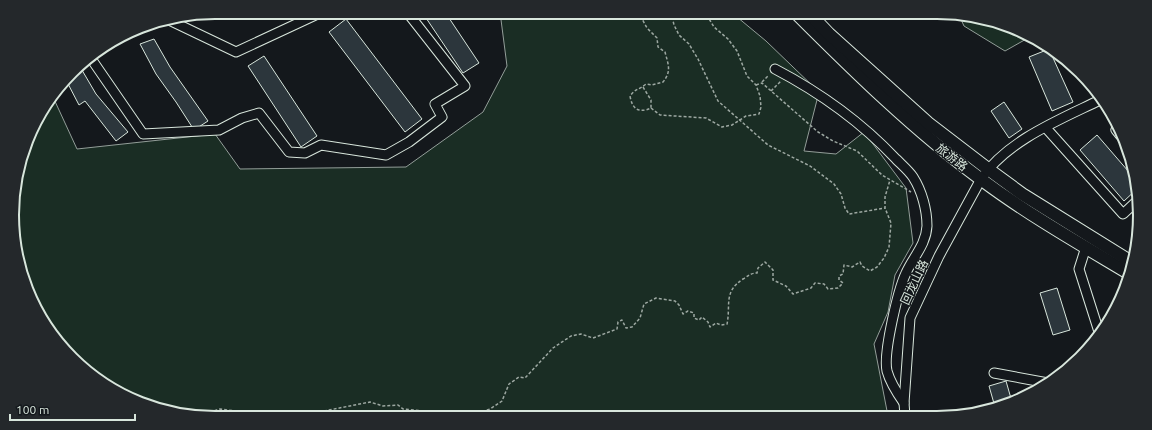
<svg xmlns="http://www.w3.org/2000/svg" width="1152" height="430" viewBox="0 0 1152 430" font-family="Ubuntu,'Noto Sans SC',sans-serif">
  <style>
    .green { fill: #1a2d24; stroke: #939e99 }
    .building { fill: #2c363c; stroke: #d8e6dc }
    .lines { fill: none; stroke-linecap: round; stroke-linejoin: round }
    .minor-casing { stroke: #d8e6dc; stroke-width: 11 }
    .major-casing { stroke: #d8e6dc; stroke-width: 14 }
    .path { stroke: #9da8a2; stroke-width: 1.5; stroke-dasharray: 3 2; stroke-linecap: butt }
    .minor { stroke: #14181c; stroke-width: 9 }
    .major { stroke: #14181c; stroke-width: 12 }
    .labels { text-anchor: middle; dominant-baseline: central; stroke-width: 3; stroke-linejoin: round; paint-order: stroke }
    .street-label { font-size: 12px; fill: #d8e6dc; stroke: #14181c }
    .rim { fill: none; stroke: #d8e6dc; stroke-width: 2 }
  </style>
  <rect width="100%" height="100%" fill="#14181c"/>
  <g class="green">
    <polygon points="500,12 731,12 766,41 819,92 804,151 836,154 864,132 906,188 913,243 895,275 888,312 874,344 888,416 215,418 162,411 92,376 46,328 16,255 14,188 39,114 53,97 77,149 215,134 240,169 406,167 483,112 507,66"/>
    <polygon points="959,15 990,19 1028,38 1005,51 964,26"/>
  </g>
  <g class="building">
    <polygon points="422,12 445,12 479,63 463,73"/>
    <polygon points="212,13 204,18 201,14"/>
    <polygon points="346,19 422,119 405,132 329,32"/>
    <polygon points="154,39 170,67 208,121 194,130 176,102 156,74 140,44"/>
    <polygon points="1049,49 1073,102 1052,111 1029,57"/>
    <polygon points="264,56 317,136 301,147 248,66"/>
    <polygon points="79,65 96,94 128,132 116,141 85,101 79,105 66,80"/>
    <polygon points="1004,102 1022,129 1009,138 991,111"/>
    <polygon points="1097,135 1135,179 1138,188 1124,201 1080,150"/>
    <polygon points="1057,288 1070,330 1053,335 1040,293"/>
    <polygon points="1006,381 1012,402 995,407 989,386"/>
  </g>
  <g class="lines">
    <g class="minor-casing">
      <g id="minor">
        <polyline points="169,20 236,52 322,12"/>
        <polyline points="90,57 143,134 219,130 242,118 259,113 289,152 305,153 321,145 386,155 409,142 442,117 435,104 465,86 407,12"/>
        <path d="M775,69C819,92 862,123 896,159C902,165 909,171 913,177C922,191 927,210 927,226C926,245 913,257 906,273C898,290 883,353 887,371C890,382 897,393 904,403"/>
        <polyline points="1046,128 1123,214 1138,200"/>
        <polyline points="1118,128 1116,130 1120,135"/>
        <polyline points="1086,247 1079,269 1100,335"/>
        <polyline points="994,373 1048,383"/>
        <path d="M905,416L904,403L910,318L939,256L981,179C1008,140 1059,120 1100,100"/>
      </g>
    </g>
    <g class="major-casing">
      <g id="major">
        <path d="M795,12C854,71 914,130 982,180C1029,215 1080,244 1130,274"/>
        <polyline points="808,12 829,34 928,123 988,169 1022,194 1133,263"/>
      </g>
    </g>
    <g class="path">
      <polyline points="671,12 674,25 679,35 689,44 698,59 718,101 768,145 810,166 834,184 841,194 845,208 849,214 885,208 885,197 890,180"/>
      <polyline points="762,82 769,75"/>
      <polyline points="756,85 762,83 818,132 833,141 857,151 882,175 911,192"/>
      <path d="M643,87L651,100V108C638,114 632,108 630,96C636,88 639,90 646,84L652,85L663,82C672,71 668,64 665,52L658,47L657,38L647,28L641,17L644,12"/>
      <polyline points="771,91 781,81"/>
      <polyline points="651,108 660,115 706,118 722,127 732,125 746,116 759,114 761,107 760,96 756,85 747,76 737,51 728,39 714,27 705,12"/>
      <polyline points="160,410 165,411"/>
      <polyline points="175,413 190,410 210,412 220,409 260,414 324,411 370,402 383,406 398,405 403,409 424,411 442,417"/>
      <path d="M449,417L466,411L474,414L490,409L502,401L509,384L519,377L525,378L553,348L571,336L581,334L593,338L617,329L618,322L622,320L626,328L632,327L640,318L644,304L656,298L675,301L679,305L683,314L688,311L694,313V318L699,320L702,317L708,322L710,327L716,323L721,325L727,324C731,305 723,292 743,279C748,276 751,273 757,273L758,268L765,262L773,270V280L786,286L793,294L811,288L815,283L824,284L828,289L838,288L843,283L839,280V276L843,274L844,265L852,267L860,262L862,266L870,271L877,267L884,258L889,247L891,223L885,208"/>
    </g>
    <use href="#minor" class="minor"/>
    <use href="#major" class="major"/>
  </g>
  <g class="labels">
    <g class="street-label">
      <text transform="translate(952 157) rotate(38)">旅游路</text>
      <text transform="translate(914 282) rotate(-65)">回龙山路</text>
    </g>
  </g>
  <path d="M0 0H1152V430H0ZM215 19H937A196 196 0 0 1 1133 215V215A196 196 0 0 1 937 411H215A196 196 0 0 1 19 215V215A196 196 0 0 1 215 19Z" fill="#24282b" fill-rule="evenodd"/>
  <path class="rim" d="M215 19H937A196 196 0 0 1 1133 215V215A196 196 0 0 1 937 411H215A196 196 0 0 1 19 215V215A196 196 0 0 1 215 19Z"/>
  <path d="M10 414v6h125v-6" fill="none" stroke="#d8e6dc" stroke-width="2"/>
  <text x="16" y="414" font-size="12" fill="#d8e6dc" stroke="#14181c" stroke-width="3" paint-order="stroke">100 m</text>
</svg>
